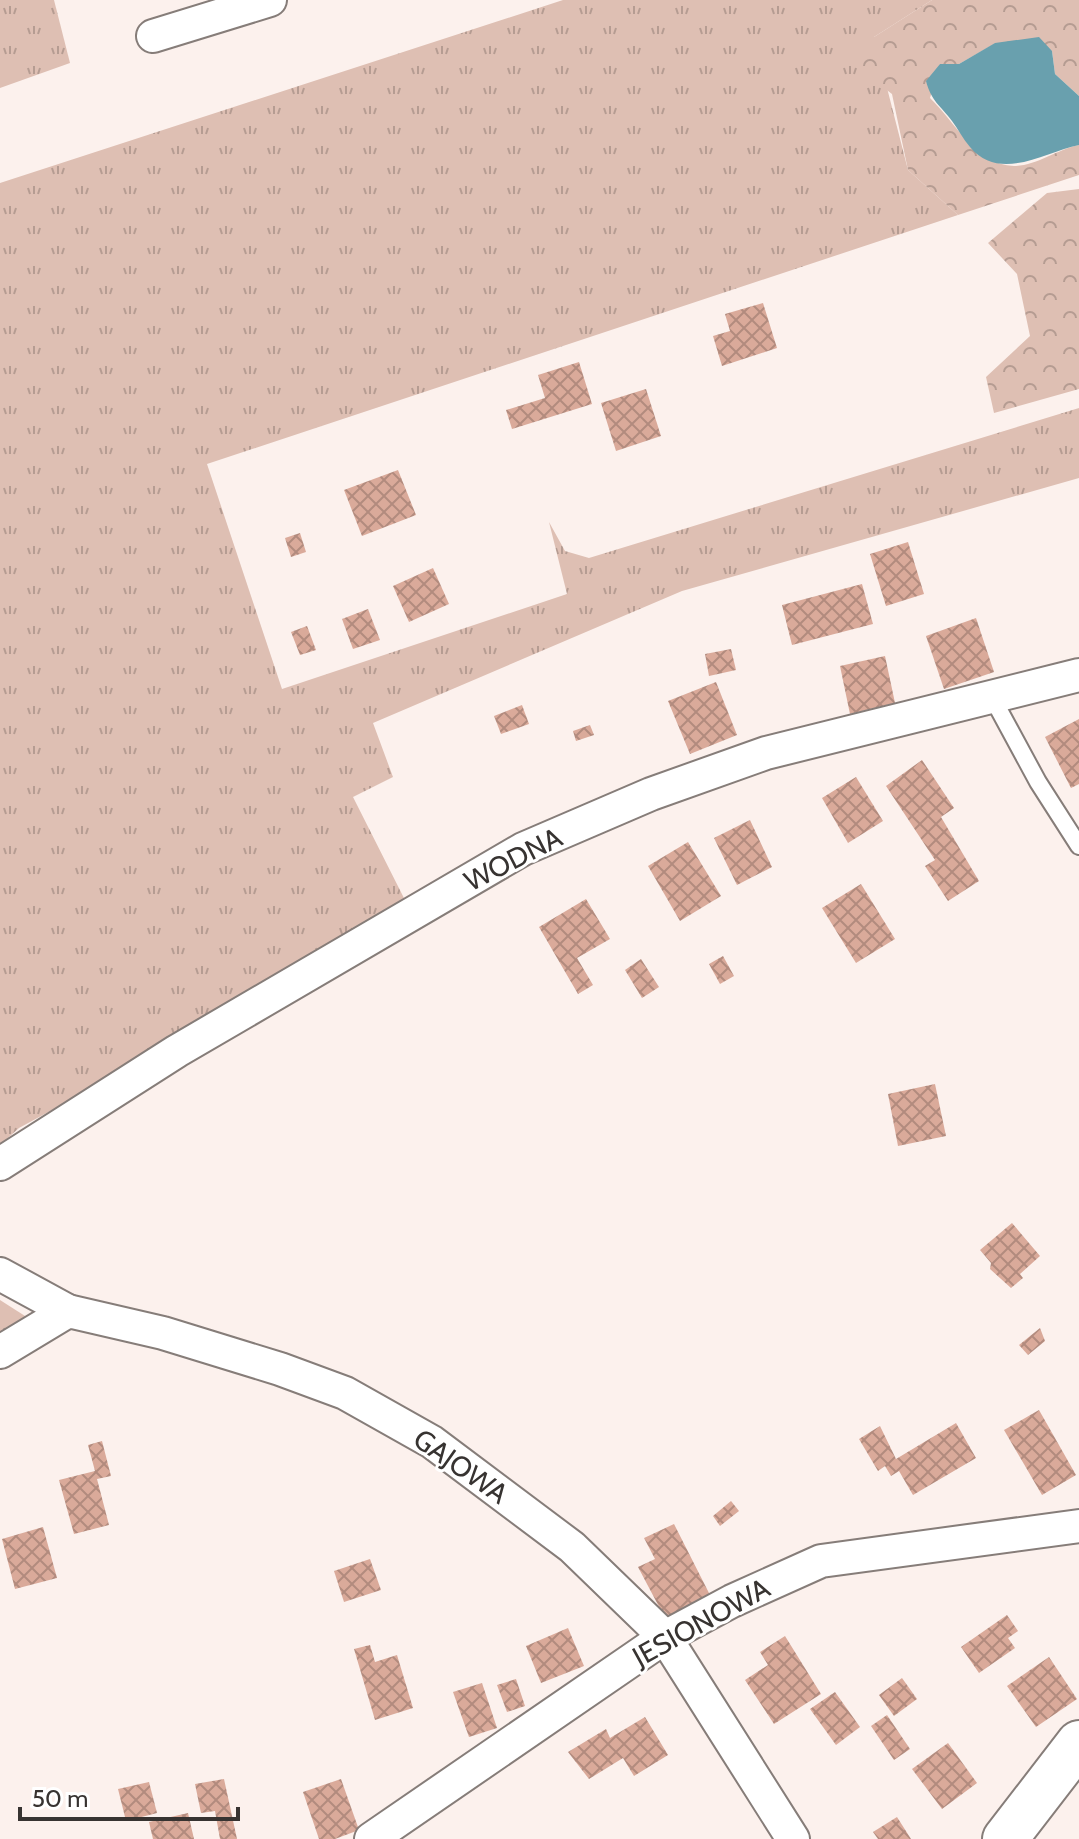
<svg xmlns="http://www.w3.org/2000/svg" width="1079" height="1839" viewBox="0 0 1079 1839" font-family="Cabin,sans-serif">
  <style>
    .grass { fill: url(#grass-tufts) }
    .forest { fill: url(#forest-crowns) }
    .water { fill: #69a0ae }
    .building { fill: url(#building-cross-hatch) }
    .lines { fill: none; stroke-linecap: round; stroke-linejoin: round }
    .lane-casing { stroke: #867d79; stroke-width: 20 }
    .street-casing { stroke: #867d79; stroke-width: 36 }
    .secondary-casing { stroke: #867d79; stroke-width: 48 }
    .lane { stroke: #fff; stroke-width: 16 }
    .street { stroke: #fff; stroke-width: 32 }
    .secondary { stroke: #fff; stroke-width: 44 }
    .labels { text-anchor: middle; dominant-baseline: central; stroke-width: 6; stroke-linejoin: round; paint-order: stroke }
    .street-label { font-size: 28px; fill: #373331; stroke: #fff }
  </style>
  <defs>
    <pattern id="grass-tufts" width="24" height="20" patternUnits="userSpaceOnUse" patternTransform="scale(2)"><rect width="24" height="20" fill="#debfb3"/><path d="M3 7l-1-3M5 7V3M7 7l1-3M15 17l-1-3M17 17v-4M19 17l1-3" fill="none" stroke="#b59c92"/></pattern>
    <pattern id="forest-crowns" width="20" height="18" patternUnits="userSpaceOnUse" patternTransform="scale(2)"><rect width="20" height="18" fill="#debfb3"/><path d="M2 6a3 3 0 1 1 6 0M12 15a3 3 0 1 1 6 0" fill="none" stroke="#b59c92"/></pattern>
    <pattern id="building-cross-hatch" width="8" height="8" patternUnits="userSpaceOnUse" patternTransform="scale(2)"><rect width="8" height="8" fill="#daaa9a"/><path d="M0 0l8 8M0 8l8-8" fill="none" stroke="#b28b7e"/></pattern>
  </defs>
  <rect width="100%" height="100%" fill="#fcf1ed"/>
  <g class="grass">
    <polygon points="0,0 54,0 70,63 0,88"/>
    <polygon points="563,0 932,0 874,37 908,170 958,215 207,464 282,689 567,594 549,522 565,551 589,558 1079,408 1079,478 682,591 373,723 393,777 353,797 412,914 19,1128 0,1145 0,183"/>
    <polygon points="0,1300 36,1323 0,1341"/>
  </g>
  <g class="forest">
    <path d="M932,0H1079V96L1055,74L1052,51L996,43L959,64H940L930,98C955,122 976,165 1014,166C1036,166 1058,149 1079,145V175L958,215L908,170L892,94L855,66L874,37Z"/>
    <polygon points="1079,189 1079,389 994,413 986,377 1030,336 1017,274 988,243 1047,193"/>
  </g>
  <path class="water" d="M1039,37L1052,51L1055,74L1079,96V145C1045,152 1000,183 970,147C963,139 958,129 952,121C941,106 931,101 926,81L940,64H959L995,43Z"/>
  <g class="building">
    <polygon points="763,303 777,348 722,366 713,336 730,331 725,314"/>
    <polygon points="579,362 592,404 512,429 506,410 545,398 538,375"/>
    <polygon points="646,389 661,436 616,451 601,403"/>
    <polygon points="398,470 416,515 362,536 344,490"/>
    <polygon points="300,533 306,552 291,557 285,538"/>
    <polygon points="908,542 924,594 886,606 870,554"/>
    <polygon points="433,568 449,604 409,622 393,586"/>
    <polygon points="862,584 873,624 792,645 782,605"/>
    <polygon points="368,609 380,640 353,649 342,619"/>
    <polygon points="976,618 994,672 944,689 926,636"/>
    <polygon points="307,626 316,650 300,655 291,632"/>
    <polygon points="731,649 736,670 709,676 705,654"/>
    <polygon points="885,656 895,703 850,714 840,666"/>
    <polygon points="716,682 737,735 690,754 668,701"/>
    <polygon points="522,705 529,724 501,734 494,716"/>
    <polygon points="1079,719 1079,784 1071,788 1045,737"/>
    <polygon points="590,725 594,735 576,741 573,731"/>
    <polygon points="922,760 954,808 941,817 979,881 948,901 925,866 935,860 886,786"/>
    <polygon points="856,777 883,821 848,843 822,798"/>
    <polygon points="750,820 772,867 737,885 714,838"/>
    <polygon points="688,842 721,896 680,921 648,866"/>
    <polygon points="861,884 895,939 856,963 822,908"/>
    <polygon points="586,899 610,939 577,958 593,985 578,994 539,927"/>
    <polygon points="723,956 734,976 720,984 709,964"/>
    <polygon points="641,959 659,987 642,998 625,970"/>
    <polygon points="935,1084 946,1136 898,1146 888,1094"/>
    <polygon points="1012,1223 1040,1256 1020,1274 1023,1278 1011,1288 990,1269 991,1263 980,1250"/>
    <polygon points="1040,1328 1045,1341 1028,1355 1019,1345"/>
    <polygon points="1039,1410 1076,1475 1042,1495 1004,1430"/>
    <polygon points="956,1423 976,1458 913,1495 899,1471 891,1476 885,1466 878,1471 859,1439 880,1426 896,1459"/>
    <polygon points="102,1441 111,1476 97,1479 109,1525 74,1534 59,1480 95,1471 88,1445"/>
    <polygon points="731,1501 739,1511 720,1526 713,1516"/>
    <polygon points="674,1524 710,1595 665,1618 638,1567 655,1559 644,1538"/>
    <polygon points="43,1527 57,1578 15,1589 2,1539"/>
    <polygon points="370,1559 381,1590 344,1602 334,1571"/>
    <polygon points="1007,1615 1018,1631 1008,1638 1015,1648 979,1673 961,1647"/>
    <polygon points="568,1628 584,1666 541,1683 526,1646"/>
    <polygon points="785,1636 821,1694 774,1724 745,1680 768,1665 760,1652"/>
    <polygon points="370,1645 375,1662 397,1655 413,1708 375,1720 354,1649"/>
    <polygon points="1049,1657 1077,1699 1036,1727 1007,1686"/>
    <polygon points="902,1678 917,1699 894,1716 879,1695"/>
    <polygon points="516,1679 525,1706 507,1712 497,1685"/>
    <polygon points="482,1683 497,1728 469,1737 453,1692"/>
    <polygon points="835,1692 860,1727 836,1745 810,1709"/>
    <polygon points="887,1715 910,1749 894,1760 871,1726"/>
    <polygon points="645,1717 668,1755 634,1776 623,1758 589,1779 568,1752 606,1729 610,1738"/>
    <polygon points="948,1743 977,1783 942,1809 912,1769"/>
    <polygon points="224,1779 237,1839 220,1839 215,1811 201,1813 195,1784"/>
    <polygon points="341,1779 359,1830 335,1839 319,1839 303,1792"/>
    <polygon points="149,1782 157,1813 126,1821 118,1789"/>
    <polygon points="188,1813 194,1839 153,1839 149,1822"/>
    <polygon points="897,1817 911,1839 878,1839 873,1832"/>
  </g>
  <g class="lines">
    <g class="lane-casing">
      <polyline id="lane" points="992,697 1038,782 1079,846"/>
    </g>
    <g class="street-casing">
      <g id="street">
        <polyline points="153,36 270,0"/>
        <polyline points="0,1164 177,1051 523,849 651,794 766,753 1079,675"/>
        <polyline points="0,1274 68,1311"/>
        <polyline points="0,1352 68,1311 163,1333 280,1369 345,1393 432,1442 572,1547 665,1637 793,1839"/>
        <polyline points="371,1839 665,1637 732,1601 821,1561 1079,1526"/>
      </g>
    </g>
    <g class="secondary-casing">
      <polyline id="secondary" points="1005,1839 1079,1743"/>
    </g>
    <use href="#lane" class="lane"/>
    <use href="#street" class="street"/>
    <use href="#secondary" class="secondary"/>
  </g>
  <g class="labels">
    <g class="street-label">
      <text transform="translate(513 859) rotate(-27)">WODNA</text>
      <text transform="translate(461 1466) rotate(35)">GAJOWA</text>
      <text transform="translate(701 1622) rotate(-29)">JESIONOWA</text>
    </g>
  </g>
  <path d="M20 1807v12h218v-12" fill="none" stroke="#373331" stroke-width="4"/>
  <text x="32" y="1807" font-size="24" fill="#373331" stroke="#ffffff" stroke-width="6" paint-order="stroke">50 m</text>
</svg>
